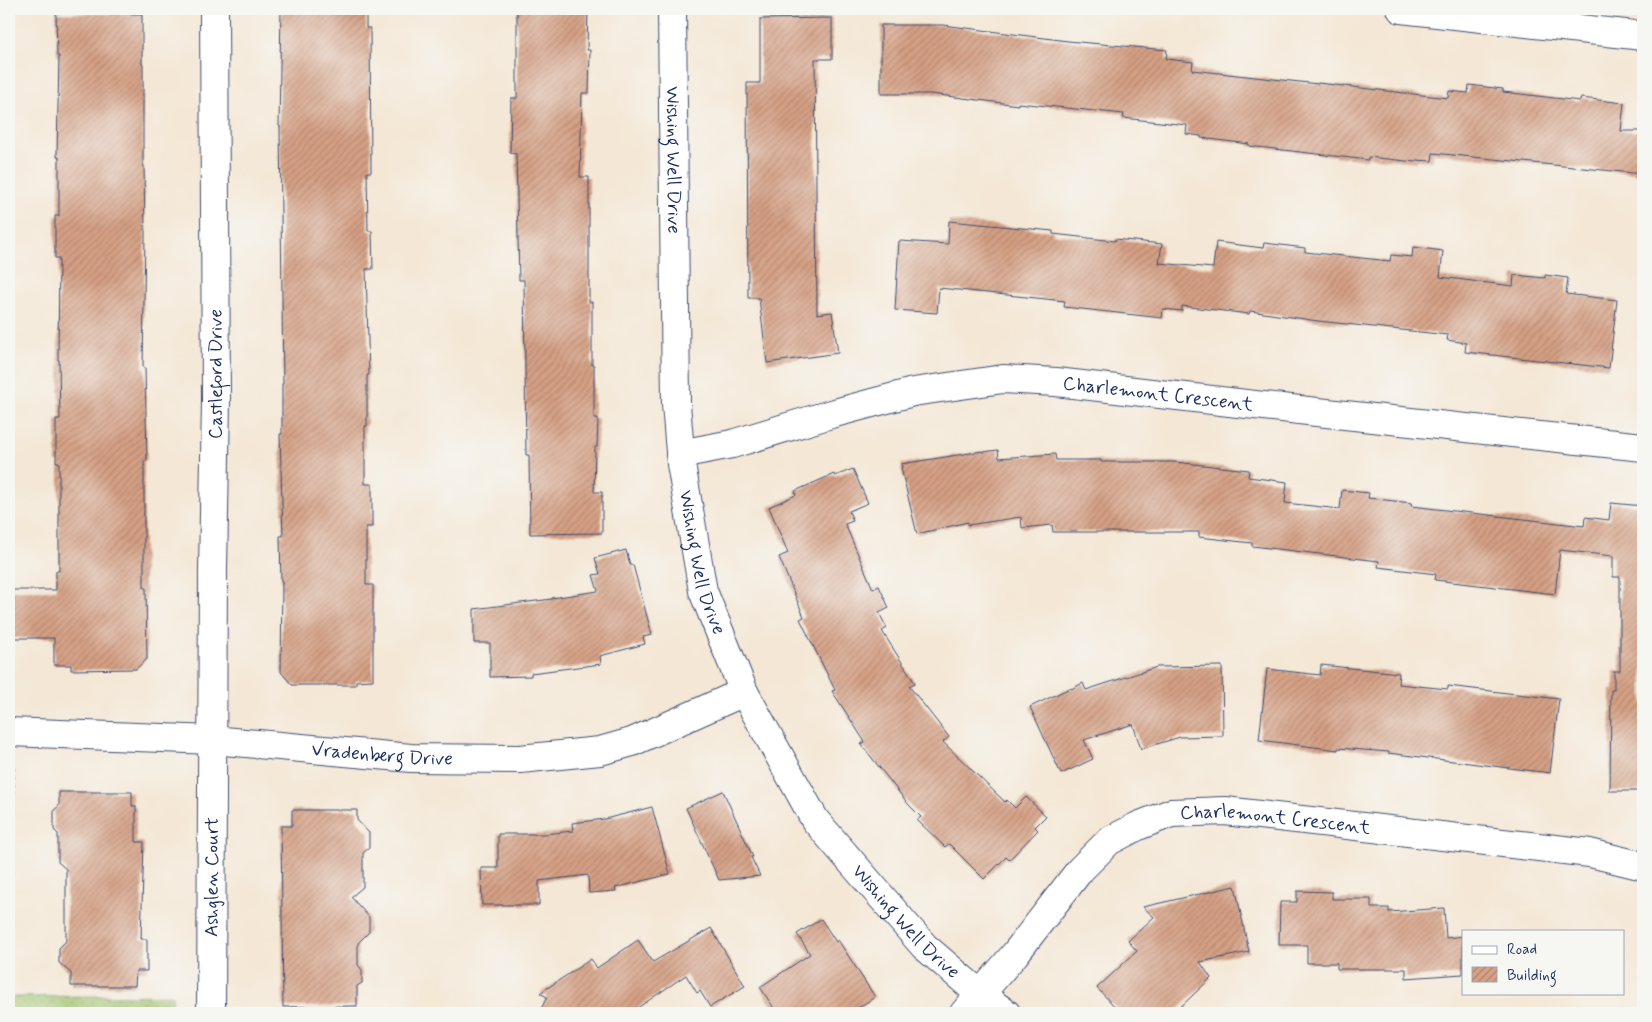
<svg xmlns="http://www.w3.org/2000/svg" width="1652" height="1022" viewBox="0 0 1652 1022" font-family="Mynerve,sans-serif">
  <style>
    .grass { fill: url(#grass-dots); stroke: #5c7763 }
    .building { fill: url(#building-hatch) }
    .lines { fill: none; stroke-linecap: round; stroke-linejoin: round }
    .minor-casing { stroke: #3c4b70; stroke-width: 30 }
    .path { stroke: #3c4b70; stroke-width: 3; stroke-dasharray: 4 4; stroke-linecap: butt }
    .minor { stroke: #fff; stroke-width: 28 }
    .labels { text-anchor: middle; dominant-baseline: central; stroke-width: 4; stroke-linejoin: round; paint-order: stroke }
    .street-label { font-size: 19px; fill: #1b2f5e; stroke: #f6f6f2 }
  </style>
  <defs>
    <pattern id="grass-dots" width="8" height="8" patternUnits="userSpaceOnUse" patternTransform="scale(1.25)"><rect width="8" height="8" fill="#9ebf68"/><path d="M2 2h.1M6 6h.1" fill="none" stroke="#809c59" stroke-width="1.8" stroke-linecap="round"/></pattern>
    <pattern id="building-hatch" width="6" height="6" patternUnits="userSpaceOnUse" patternTransform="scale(1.25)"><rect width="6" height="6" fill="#d6a084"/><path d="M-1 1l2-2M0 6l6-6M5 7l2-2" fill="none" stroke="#ad836f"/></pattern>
  </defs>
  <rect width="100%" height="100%" fill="#f6f6f2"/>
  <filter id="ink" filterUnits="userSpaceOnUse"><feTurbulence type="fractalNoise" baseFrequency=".02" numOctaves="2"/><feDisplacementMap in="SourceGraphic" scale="10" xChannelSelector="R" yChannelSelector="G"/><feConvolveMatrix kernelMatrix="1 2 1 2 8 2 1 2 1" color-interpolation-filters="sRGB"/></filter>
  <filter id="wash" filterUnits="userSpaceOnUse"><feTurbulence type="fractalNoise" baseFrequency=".0096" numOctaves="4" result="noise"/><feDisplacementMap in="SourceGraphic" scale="20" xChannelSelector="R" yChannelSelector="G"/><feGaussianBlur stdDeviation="1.12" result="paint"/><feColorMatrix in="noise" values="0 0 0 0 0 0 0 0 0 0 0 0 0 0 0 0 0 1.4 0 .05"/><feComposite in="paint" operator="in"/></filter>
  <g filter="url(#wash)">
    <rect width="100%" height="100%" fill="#f4e7d5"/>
    <polygon class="grass" points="172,995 173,1013 9,1013 9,997"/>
    <g id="blocks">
      <g class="building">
        <polygon points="281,9 366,9 366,28 370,28 371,172 367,172 368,231 372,231 373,269 366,269 369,375 367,375 367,426 365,426 365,484 372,484 372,527 366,527 366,585 373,585 373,680 356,681 356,685 292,685 281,672 282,582 281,582 280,536 283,536 282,504 280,434 282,434 282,384 283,384 280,126 279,126"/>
        <polygon points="517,9 588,9 587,50 590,50 589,93 582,93 580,177 589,177 589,302 592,302 592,365 594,365 594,418 598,418 597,447 595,447 594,492 602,492 602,533 530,534 529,455 526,455 524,280 519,280 516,154 510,153 511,98 517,98"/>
        <polygon points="56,13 142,14 142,64 143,64 143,166 144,166 145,233 143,368 145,368 147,461 144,461 144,588 146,588 147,659 136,669 71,670 71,665 54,665 54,638 9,638 9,590 56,590 56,571 59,571 59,462 56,462 56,419 60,419 59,360 58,360 59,258 55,258 55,216 59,216 59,157 57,157 59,56 57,56"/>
        <polygon points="832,18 832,59 815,59 817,314 832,312 838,353 767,363 759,298 748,298 747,83 760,83 760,19"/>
        <polygon points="881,25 943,25 1068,41 1167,50 1166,59 1193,62 1192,70 1318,84 1318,83 1448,98 1449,91 1468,93 1469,85 1503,89 1503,92 1580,101 1581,98 1624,103 1621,131 1643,131 1643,174 1433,153 1432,161 1416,160 1416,162 1368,157 1368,160 1249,146 1249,144 1201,138 1201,136 1186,134 1187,125 1123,118 1124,114 1018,103 1018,105 931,94 881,94"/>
        <polygon points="949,221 1053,231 1053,234 1115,241 1115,239 1162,244 1159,263 1213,268 1216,242 1263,248 1264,243 1305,248 1305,252 1390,261 1391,255 1412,257 1413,247 1443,251 1440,277 1513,286 1514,275 1545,278 1545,275 1568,278 1566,294 1617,300 1609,368 1465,352 1466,343 1447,340 1448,335 1318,321 1250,311 1249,314 1182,306 1182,311 1163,309 1162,318 1064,307 1065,301 939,288 937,313 895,310 899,241 948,244"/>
        <polygon points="998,450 999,458 1055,454 1056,460 1101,460 1101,462 1175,462 1249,470 1248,477 1287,482 1285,503 1340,509 1342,490 1369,493 1368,498 1412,503 1411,506 1584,526 1585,517 1609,520 1611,503 1643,506 1643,791 1610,791 1611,690 1614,690 1614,671 1620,671 1620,577 1613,577 1613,556 1560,550 1555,594 1435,580 1436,574 1378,567 1379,561 1252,546 1252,543 1199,537 1199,532 1053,532 1052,525 1022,528 1021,517 968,525 968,522 917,534 901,468 902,468 901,464 983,451 983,452"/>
        <polygon points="853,469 868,503 849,511 853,521 845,524 873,589 879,586 889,608 879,613 887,628 882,631 915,683 909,686 949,737 943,742 1005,802 1007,800 1015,808 1026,797 1046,816 1035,827 1038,830 1009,860 1006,857 984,879 949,844 945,847 917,820 921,817 909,805 861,744 865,742 832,691 835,690 800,619 804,617 779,557 788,553 769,507 796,495 795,491 834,474 835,476"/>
        <polygon points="626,550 630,565 633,565 652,635 643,637 645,644 600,656 601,664 531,673 531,676 490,677 490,643 474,643 474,609 552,599 552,598 598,591 593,575 600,574 595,558"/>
        <polygon points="1321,665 1399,673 1398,684 1448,689 1448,686 1559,699 1550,773 1388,753 1389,752 1338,748 1338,750 1259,740 1267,669 1320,675"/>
        <polygon points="1222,666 1223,736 1180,737 1141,749 1133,724 1084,740 1093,759 1061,774 1030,707 1070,688 1071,689 1083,683 1086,690 1157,667"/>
        <polygon points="723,791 753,857 751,857 760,876 719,880 686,808"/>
        <polygon points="59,792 132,792 132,806 136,806 136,842 144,842 141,939 147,939 147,971 136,971 135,986 71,986 71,973 59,963 59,948 66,941 66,869 58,862 58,834 54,830 54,810 59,806"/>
        <polygon points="652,807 670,874 615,888 616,891 589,893 588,875 539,881 539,905 482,905 481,868 498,868 498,834 544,834 573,831 572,823 605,819"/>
        <polygon points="292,810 357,810 357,820 369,833 369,848 363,853 363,887 351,897 369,917 369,932 358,943 358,965 362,970 362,983 357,986 357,1006 283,1007 281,826 292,826"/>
        <polygon points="1235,886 1249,952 1200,962 1211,978 1174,1013 1121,1013 1097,988 1137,951 1128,941 1154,917 1143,907"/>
        <polygon points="1297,891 1332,892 1332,899 1371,899 1371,908 1389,908 1389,912 1444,908 1446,938 1463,936 1463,974 1406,978 1406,969 1337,969 1337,963 1307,963 1307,945 1279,945 1280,902 1297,902"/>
        <polygon points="821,919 836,942 838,940 875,997 850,1013 777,1013 760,987 810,954 797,934"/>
        <polygon points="711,928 745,986 710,1007 700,991 697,993 686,975 630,1013 539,1013 547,997 540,993 591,959 597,968 638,940 653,962"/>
      </g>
    </g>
  </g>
  <g filter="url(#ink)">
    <use href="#blocks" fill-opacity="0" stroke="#3c4b70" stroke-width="1"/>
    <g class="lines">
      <g class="minor-casing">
        <g id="minor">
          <path id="s1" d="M672,9L676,404L681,464L703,591L744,692L815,820L924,946L981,995L1006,1013"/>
          <polyline points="1401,9 1643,36"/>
          <path id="s2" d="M680,454L732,444L831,414L913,392L1003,379L1056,382L1308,411L1643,447"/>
          <path id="s3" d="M9,732L213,740L411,758L520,759L600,751L632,742L744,692"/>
          <path id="s4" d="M211,1013L213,570L216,401L214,9"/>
          <path id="s5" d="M964,1013L1015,954L1080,870L1109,841L1138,826L1171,813L1225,811L1590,853L1643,866"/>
        </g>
      </g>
      <polyline class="path" points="9,955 13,830 13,761"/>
      <use href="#minor" class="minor"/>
    </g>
  </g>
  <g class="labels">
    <g class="street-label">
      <text stroke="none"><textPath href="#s1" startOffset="151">Wishing Well Drive</textPath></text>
      <text stroke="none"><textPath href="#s4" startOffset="639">Castleford Drive</textPath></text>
      <text stroke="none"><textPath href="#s2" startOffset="488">Charlemont Crescent</textPath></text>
      <text stroke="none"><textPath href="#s1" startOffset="556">Wishing Well Drive</textPath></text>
      <text stroke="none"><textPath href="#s3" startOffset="374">Vradenberg Drive</textPath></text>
      <text stroke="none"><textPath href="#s5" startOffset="398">Charlemont Crescent</textPath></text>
      <text stroke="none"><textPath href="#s4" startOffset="136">Ashglen Court</textPath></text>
      <text stroke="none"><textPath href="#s1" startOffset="976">Wishing Well Drive</textPath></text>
    </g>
  </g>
  <rect width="1652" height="1022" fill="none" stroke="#f6f6f2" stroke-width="30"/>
  <rect x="1462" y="930" width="162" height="65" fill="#f6f6f2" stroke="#9ea6b7"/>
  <rect x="1472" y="946" width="25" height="8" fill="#ffffff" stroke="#9ea6b7"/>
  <text x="1507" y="954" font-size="15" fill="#1b2f5e">Road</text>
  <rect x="1472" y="967" width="25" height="15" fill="url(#building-hatch)" stroke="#9ea6b7"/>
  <text x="1507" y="980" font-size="15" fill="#1b2f5e">Building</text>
</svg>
